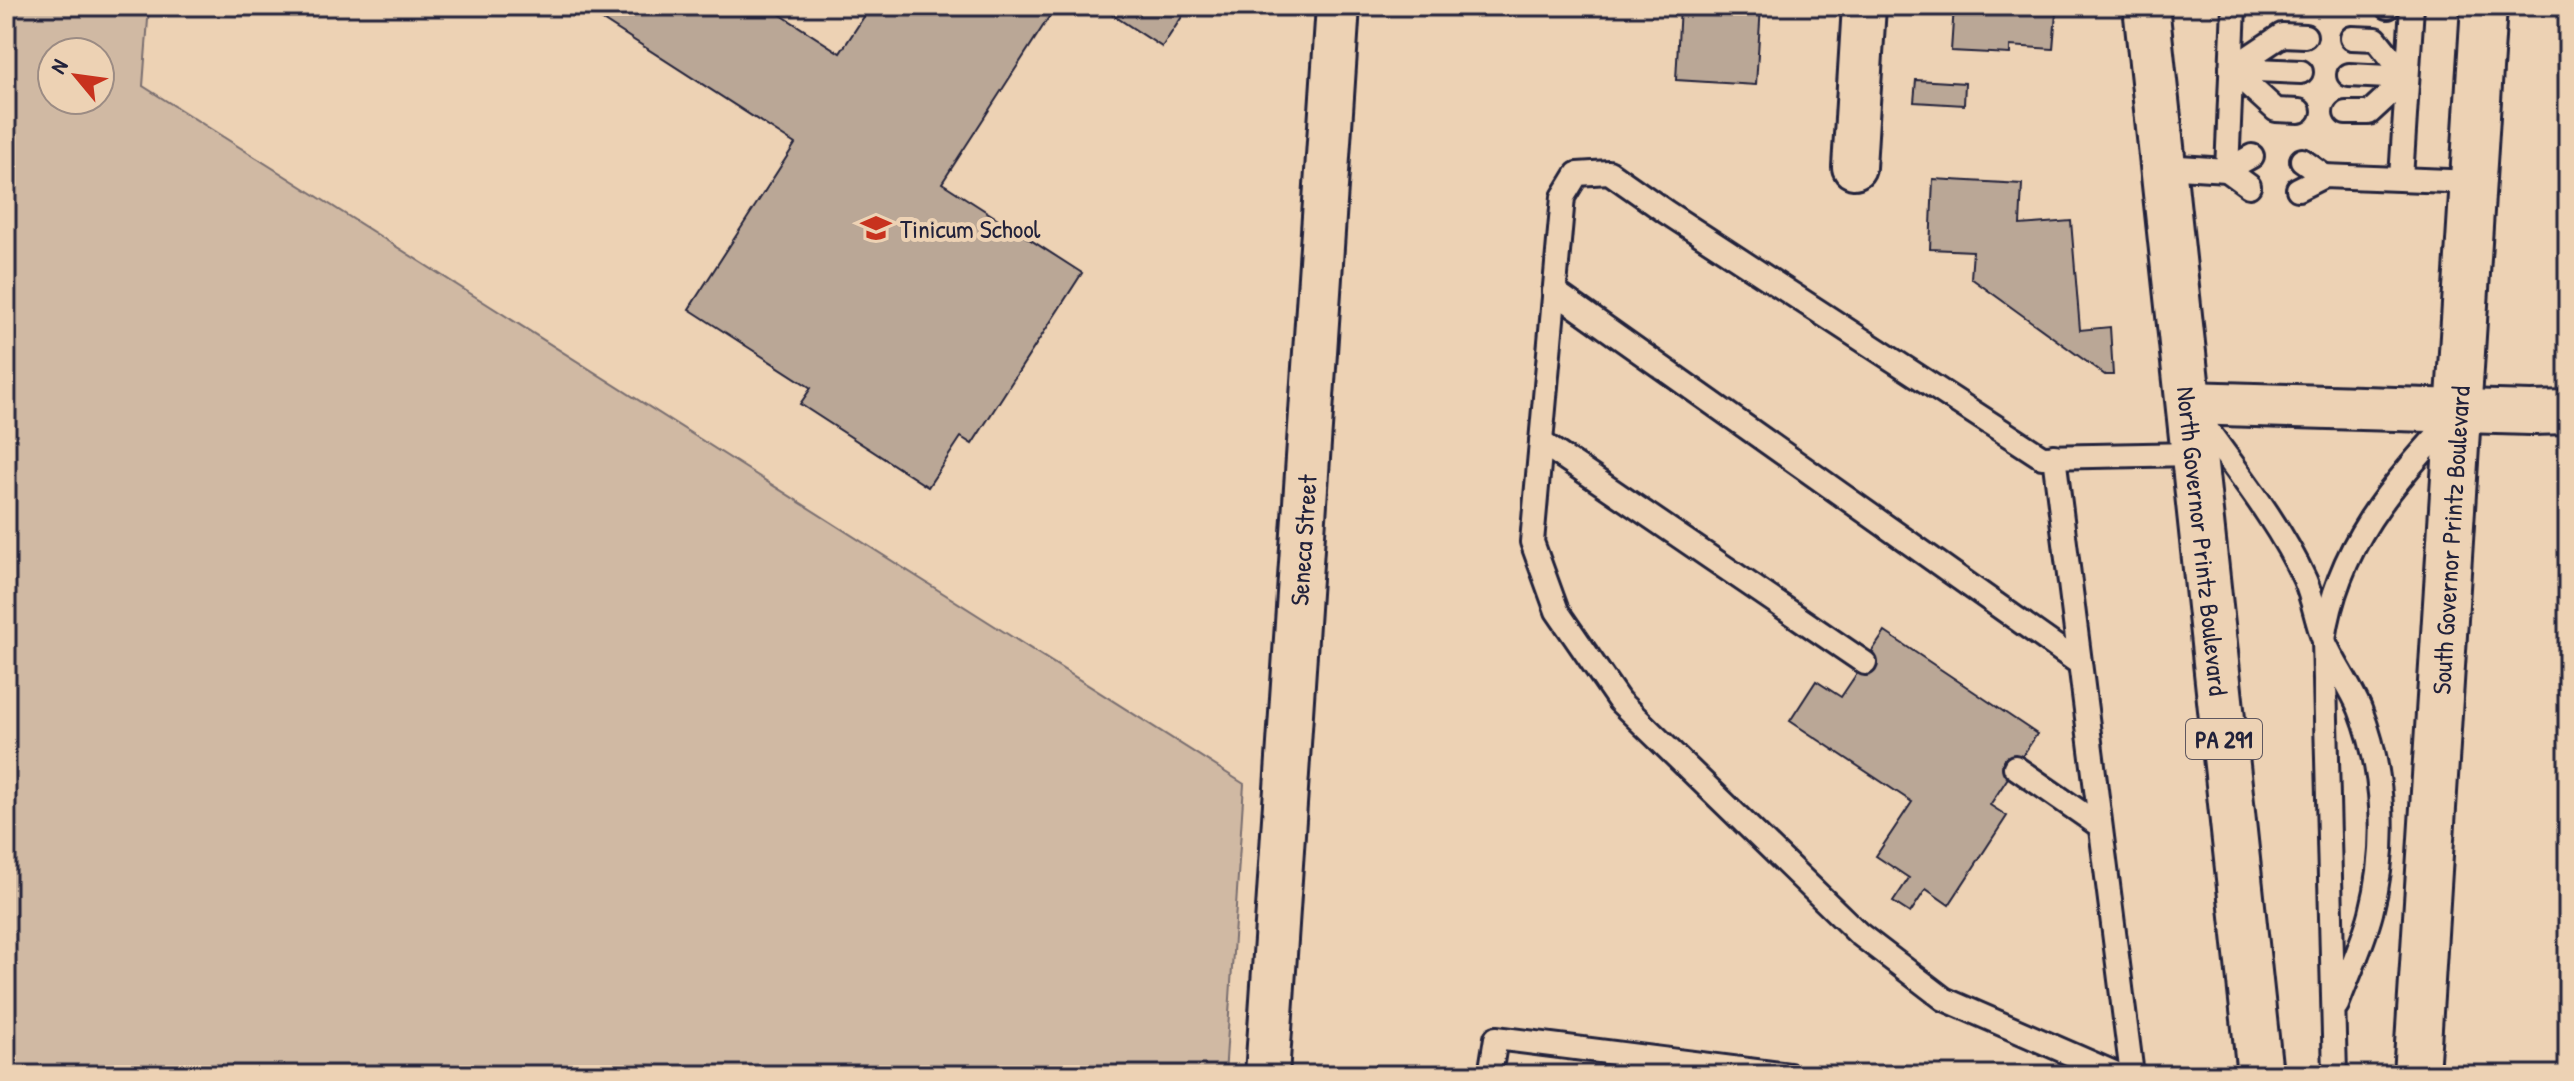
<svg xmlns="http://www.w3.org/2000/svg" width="2574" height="1081" viewBox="0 0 2574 1081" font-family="'Patrick Hand',sans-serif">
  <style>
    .green { fill: #d0b9a3; stroke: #796e6f; stroke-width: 2; fill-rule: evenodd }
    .building { fill: #baa796; stroke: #22223b; stroke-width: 2 }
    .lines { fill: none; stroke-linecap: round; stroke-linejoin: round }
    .lane-casing { stroke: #22223b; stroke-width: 28 }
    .street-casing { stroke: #22223b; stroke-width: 48 }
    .primary-casing { stroke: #22223b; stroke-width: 50 }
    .lane { stroke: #edd2b4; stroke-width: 22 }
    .street { stroke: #edd2b4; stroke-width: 42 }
    .primary { stroke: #edd2b4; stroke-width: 44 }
    .labels { text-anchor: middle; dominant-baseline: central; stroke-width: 8; stroke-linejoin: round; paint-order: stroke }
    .shield { fill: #edd2b4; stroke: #5f575f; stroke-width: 2 }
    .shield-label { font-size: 24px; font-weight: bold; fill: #22223b }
    .poi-label { font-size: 26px; fill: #22223b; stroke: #edd2b4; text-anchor: start }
    .street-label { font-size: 26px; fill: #22223b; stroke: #edd2b4 }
  </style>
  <rect width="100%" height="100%" fill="#edd2b4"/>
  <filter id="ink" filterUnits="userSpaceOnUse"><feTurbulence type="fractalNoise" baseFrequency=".0125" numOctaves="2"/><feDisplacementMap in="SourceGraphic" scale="16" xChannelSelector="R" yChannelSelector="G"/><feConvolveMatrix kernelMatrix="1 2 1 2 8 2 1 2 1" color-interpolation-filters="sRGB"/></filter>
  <g filter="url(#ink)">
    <path class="green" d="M6,6H149L143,86L1244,784L1225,1075H6ZM52,52H100V100H52Z"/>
    <g class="building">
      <polygon points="581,6 767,6 840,53 871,6 1056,6 942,183 1082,273 972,444 961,437 928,487 800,404 811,388 689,309 795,144"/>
      <polygon points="1099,6 1189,6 1162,47"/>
      <polygon points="1680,6 1761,6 1756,85 1676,80"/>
      <polygon points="1954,6 2013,6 2012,10 2056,13 2053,49 2010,46 2010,54 1951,51"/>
      <polygon points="1916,80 1965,83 1964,105 1914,102"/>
      <polygon points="1933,179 2022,184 2020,225 2071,221 2080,330 2110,327 2113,375 2105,375 1971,278 1973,251 1930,249"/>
      <polygon points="1885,632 2037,734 1990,805 2007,816 1949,905 1926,889 1910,913 1893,902 1909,878 1876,856 1912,802 1790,721 1816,681 1841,697"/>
    </g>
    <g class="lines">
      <g class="lane-casing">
        <g id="lane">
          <polyline points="2234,6 2227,170 2249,186"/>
          <polyline points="2388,7 2389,6"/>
          <polyline points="2352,38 2376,39 2407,78"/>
          <polyline points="2231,69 2282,35 2305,36"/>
          <polyline points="2231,69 2276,110 2299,111"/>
          <polyline points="2231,69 2301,72"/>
          <polyline points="2349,75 2407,78"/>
          <polyline points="2346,113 2369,113 2407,78"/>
          <polyline points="2302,160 2324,176"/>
          <polyline points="2163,166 2227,170 2252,156"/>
          <polyline points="2401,178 2412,6"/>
          <polyline points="2298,189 2324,176 2473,182"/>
          <polyline points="1554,291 2079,663"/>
          <path d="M2198,417C2235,469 2278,521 2305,580C2313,599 2316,619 2323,638C2333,663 2350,685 2360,709C2385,773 2388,847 2371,913C2363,944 2348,975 2337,1005"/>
          <polyline points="1541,442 1865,663"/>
          <polyline points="2054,456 2132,1075"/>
          <polyline points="2015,767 2100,826"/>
          <polyline points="1490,1075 1496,1038 1789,1075"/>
          <polyline points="2119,1075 1944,999 1858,933 1619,701 1557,611 1532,542 1563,197 1577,174 1609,172 1666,212 2042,457 2194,454"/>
          <path d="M2335,1075L2324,640C2337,546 2392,485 2453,418"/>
        </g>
      </g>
      <g class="street-casing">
        <g id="street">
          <polyline points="1854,167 1864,6"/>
          <polyline points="2188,403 2531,413 2568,412"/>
          <path id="s1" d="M1267,1075L1338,6"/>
        </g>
      </g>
      <g class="primary-casing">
        <g id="primary">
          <path id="s2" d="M2146,6L2260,1075"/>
          <path id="s3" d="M2416,1075L2484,6"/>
        </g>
      </g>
      <use href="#lane" class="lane"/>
      <use href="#street" class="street"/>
      <use href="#primary" class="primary"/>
    </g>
  </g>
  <defs>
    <g id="school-bare" transform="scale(2.4)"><path d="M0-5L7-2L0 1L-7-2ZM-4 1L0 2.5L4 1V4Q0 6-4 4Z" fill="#c8321e" stroke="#edd2b4" stroke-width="2.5" paint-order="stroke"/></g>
  </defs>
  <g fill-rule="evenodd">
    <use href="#school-bare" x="876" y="228"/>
  </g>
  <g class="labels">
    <rect class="shield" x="2186" y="719" width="76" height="40" rx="6"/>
    <g class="shield-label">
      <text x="2224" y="739">PA 291</text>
    </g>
    <g class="poi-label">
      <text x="900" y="228">Tinicum School</text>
    </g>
    <g class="street-label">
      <text stroke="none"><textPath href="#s2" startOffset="538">North Governor Printz Boulevard</textPath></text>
      <text stroke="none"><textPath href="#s1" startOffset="536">Seneca Street</textPath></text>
      <text stroke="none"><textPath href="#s3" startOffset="536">South Governor Printz Boulevard</textPath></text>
    </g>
  </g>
  <rect width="2574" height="1081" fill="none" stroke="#edd2b4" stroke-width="32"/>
  <rect x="16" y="16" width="2542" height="1049" fill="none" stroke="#22223b" stroke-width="3" filter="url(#ink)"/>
  <g transform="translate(76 76) rotate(299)"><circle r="38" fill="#edd2b4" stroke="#9c8c84" stroke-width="2"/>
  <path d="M0-6L14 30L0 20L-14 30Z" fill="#c8321e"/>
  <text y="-12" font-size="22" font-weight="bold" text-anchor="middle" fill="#22223b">N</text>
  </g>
</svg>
